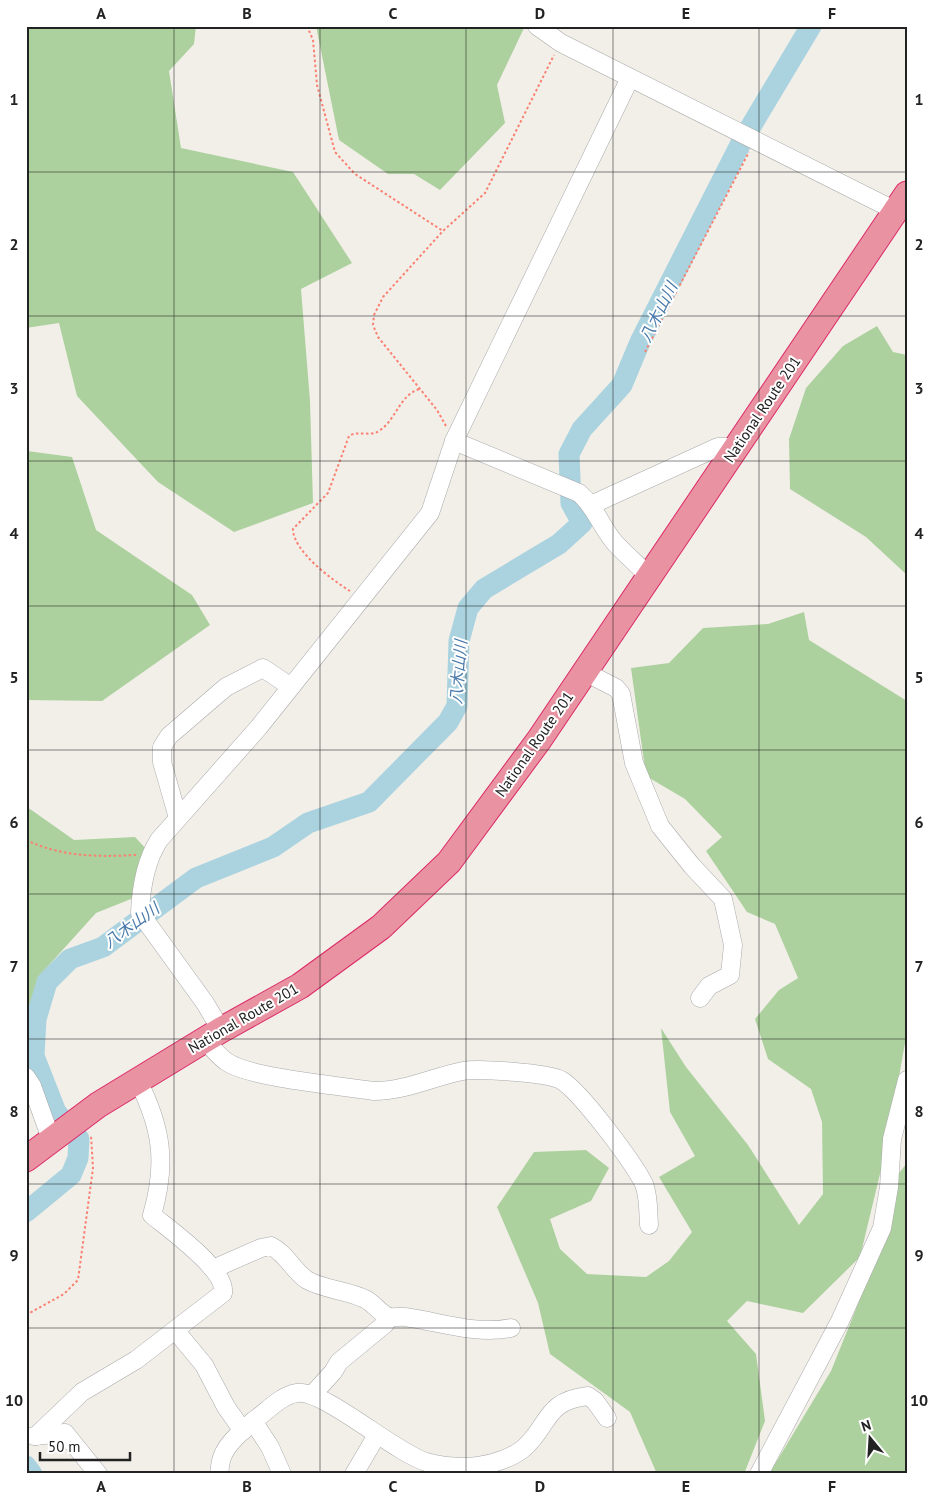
<svg xmlns="http://www.w3.org/2000/svg" width="933" height="1500" viewBox="0 0 933 1500" font-family="'PT Sans','Noto Sans JP',sans-serif">
  <style>
    .forest { fill: #add19e }
    .lines { fill: none; stroke-linecap: round; stroke-linejoin: round }
    .river { stroke: #aad3df; stroke-width: 21 }
    .minor-casing { stroke: #a9a9a9; stroke-width: 19 }
    .highway-casing { stroke: #dc2a67; stroke-width: 27 }
    .path { stroke: #fa8072; stroke-width: 2; stroke-dasharray: 2.5 2.5; stroke-linecap: butt }
    .minor { stroke: #fff; stroke-width: 18 }
    .highway { stroke: #e892a2; stroke-width: 25 }
    .grid { fill: none; stroke: #222; stroke-width: 1; stroke-opacity: 0.55 }
    .labels { text-anchor: middle; dominant-baseline: central; stroke-width: 4; stroke-linejoin: round; paint-order: stroke }
    .street-label { font-size: 15px; fill: #222; stroke: #fff }
    .water-label { font-size: 16px; font-style: italic; fill: #4a7aab; stroke: #fff }
    .neatline { fill: none; stroke: #222; stroke-width: 2 }
    .grid-label { font-size: 16px; text-anchor: middle; font-weight: bold; fill: #222 }
  </style>
  <rect width="100%" height="100%" fill="#f2efe9"/>
  <g class="forest">
    <polygon points="26,26 196,26 194,44 169,71 181,148 293,172 352,263 301,289 310,401 313,503 234,532 158,482 77,396 59,323 26,328"/>
    <polygon points="316,26 525,26 497,85 505,123 440,190 414,174 388,174 339,140"/>
    <polygon points="877,326 893,352 907,355 907,575 866,537 790,489 789,439 806,388 843,346"/>
    <polygon points="27,451 72,457 96,530 192,595 210,625 102,701 26,700"/>
    <polygon points="804,612 809,640 907,701 907,1032 886,1149 860,1257 803,1313 747,1301 727,1321 756,1354 765,1421 744,1474 657,1474 630,1412 550,1354 538,1303 497,1207 534,1152 586,1150 609,1168 591,1201 550,1219 560,1249 587,1274 646,1277 669,1261 692,1232 659,1177 695,1156 670,1112 661,1028 686,1067 748,1145 799,1225 823,1194 822,1122 811,1089 768,1059 755,1019 779,990 798,978 775,924 747,912 706,851 722,837 685,799 646,776 631,668 669,663 703,628 768,624"/>
    <polygon points="26,809 30,809 74,840 135,837 147,850 141,895 96,913 40,975 31,1044 26,1042"/>
    <polygon points="907,1163 907,1474 769,1474 831,1371 856,1309 883,1227 895,1178"/>
  </g>
  <g class="lines">
    <g class="river">
      <polyline points="26,1212 71,1175 78,1158 79,1139 56,1112 34,1056 36,1019 47,982 70,959 103,947 196,878 273,847 308,823 369,802 448,722 457,706 459,641 468,608 484,589 559,544 582,523 571,503 569,454 582,429 622,385 640,342 741,143 811,26"/>
      <polyline points="26,1466 32,1474"/>
    </g>
    <g class="minor-casing">
      <g id="minor">
        <polyline points="537,26 561,43 896,211"/>
        <path d="M454,441L579,493C595,506 601,527 615,543C625,554 638,565 649,576"/>
        <polyline points="591,505 718,447 736,447"/>
        <polyline points="585,672 616,688 621,694 634,763 660,826 692,866 723,899 733,945 730,975 709,986 700,998"/>
        <polyline points="178,818 162,762 162,747 169,736 226,687 263,668 291,687"/>
        <path d="M221,1030L205,1003L140,913C141,888 145,862 159,840L259,727L430,513L454,441L630,78"/>
        <path d="M205,1041C212,1047 219,1057 227,1062C250,1078 342,1086 374,1091C406,1091 432,1077 463,1071C478,1068 548,1073 561,1080C581,1092 633,1162 644,1184C649,1197 648,1212 649,1225"/>
        <polyline points="26,1077 32,1086 51,1139"/>
        <path d="M213,1269L261,1248L271,1246C287,1254 293,1271 307,1280C325,1290 347,1290 365,1299C374,1303 381,1315 390,1317C394,1318 400,1316 405,1317C441,1322 475,1335 511,1328"/>
        <polyline points="175,1330 204,1365 226,1407 243,1431"/>
        <polyline points="312,1395 333,1372 339,1362 385,1324 389,1317"/>
        <polyline points="253,1421 270,1447 282,1474"/>
        <polyline points="34,1436 65,1433 98,1474"/>
        <path d="M36,1436L82,1392L136,1360L223,1293C227,1270 169,1229 152,1215C167,1164 162,1128 138,1081"/>
        <path d="M219,1474C220,1468 220,1461 223,1455C228,1442 245,1428 256,1419C268,1410 282,1395 297,1393C323,1389 394,1452 426,1462C444,1467 460,1468 478,1466C493,1464 512,1458 524,1448C550,1425 544,1401 588,1396L595,1401L607,1418"/>
        <polyline points="354,1474 377,1435"/>
        <polyline points="759,1474 840,1321 882,1228 889,1187 892,1139 907,1080"/>
      </g>
    </g>
    <g class="highway-casing">
      <polyline id="highway" points="26,1159 98,1105 221,1030 300,986 381,927 449,862 539,740 907,194"/>
    </g>
    <g class="path">
      <polyline points="307,26 313,40 317,85 335,152 355,174 443,231"/>
      <polyline points="645,352 749,152"/>
      <polyline points="446,426 437,410 378,337 373,325 374,315 383,297 443,231 485,193 554,55"/>
      <path d="M350,591C332,580 293,551 293,529L328,493L349,436C358,430 370,437 379,431C397,419 398,397 419,389"/>
      <path d="M26,840C62,857 97,857 136,855"/>
      <polyline points="26,1315 64,1294 78,1280 93,1168 91,1135"/>
    </g>
    <use href="#minor" class="minor"/>
    <use href="#highway" class="highway"/>
  </g>
  <path class="grid" d="M174,26V1474M320,26V1474M466,26V1474M613,26V1474M759,26V1474M26,172H907M26,316H907M26,461H907M26,606H907M26,750H907M26,894H907M26,1039H907M26,1184H907M26,1328H907"/>
  <g class="labels">
    <g class="street-label">
      <text transform="translate(762 409) rotate(-56)">National Route 201</text>
      <text transform="translate(534 744) rotate(-55)">National Route 201</text>
      <text transform="translate(243 1018) rotate(-30)">National Route 201</text>
    </g>
    <g class="water-label">
      <text transform="translate(658 312) rotate(-64)">八木山川</text>
      <text transform="translate(458 672) rotate(-85)">八木山川</text>
      <text transform="translate(131 925) rotate(-36)">八木山川</text>
    </g>
  </g>
  <rect width="933" height="1500" fill="none" stroke="#ffffff" stroke-width="55"/>
  <g transform="translate(870 1438) rotate(342)" stroke="#ffffff" stroke-width="4" paint-order="stroke">
  <path d="M0-4L9 19L0 12L-9 19Z" fill="#222222"/>
  <text y="-8" font-size="14" font-weight="bold" text-anchor="middle" fill="#222222">N</text>
  </g>
  <path d="M40 1452v8h90v-8" fill="none" stroke="#222222" stroke-width="2.5"/>
  <text x="48" y="1452" font-size="15" fill="#222222" stroke="#ffffff" stroke-width="4" paint-order="stroke">50 m</text>
  <rect x="28" y="28" width="878" height="1444" class="neatline"/>
  <g class="grid-label">
    <text x="101" y="19">A</text>
    <text x="247" y="19">B</text>
    <text x="393" y="19">C</text>
    <text x="540" y="19">D</text>
    <text x="686" y="19">E</text>
    <text x="832" y="19">F</text>
    <text x="14" y="105">1</text>
    <text x="919" y="105">1</text>
    <text x="14" y="250">2</text>
    <text x="919" y="250">2</text>
    <text x="14" y="394">3</text>
    <text x="919" y="394">3</text>
    <text x="14" y="539">4</text>
    <text x="919" y="539">4</text>
    <text x="14" y="683">5</text>
    <text x="919" y="683">5</text>
    <text x="14" y="828">6</text>
    <text x="919" y="828">6</text>
    <text x="14" y="972">7</text>
    <text x="919" y="972">7</text>
    <text x="14" y="1117">8</text>
    <text x="919" y="1117">8</text>
    <text x="14" y="1261">9</text>
    <text x="919" y="1261">9</text>
    <text x="14" y="1406">10</text>
    <text x="919" y="1406">10</text>
    <text x="101" y="1492">A</text>
    <text x="247" y="1492">B</text>
    <text x="393" y="1492">C</text>
    <text x="540" y="1492">D</text>
    <text x="686" y="1492">E</text>
    <text x="832" y="1492">F</text>
  </g>
</svg>
